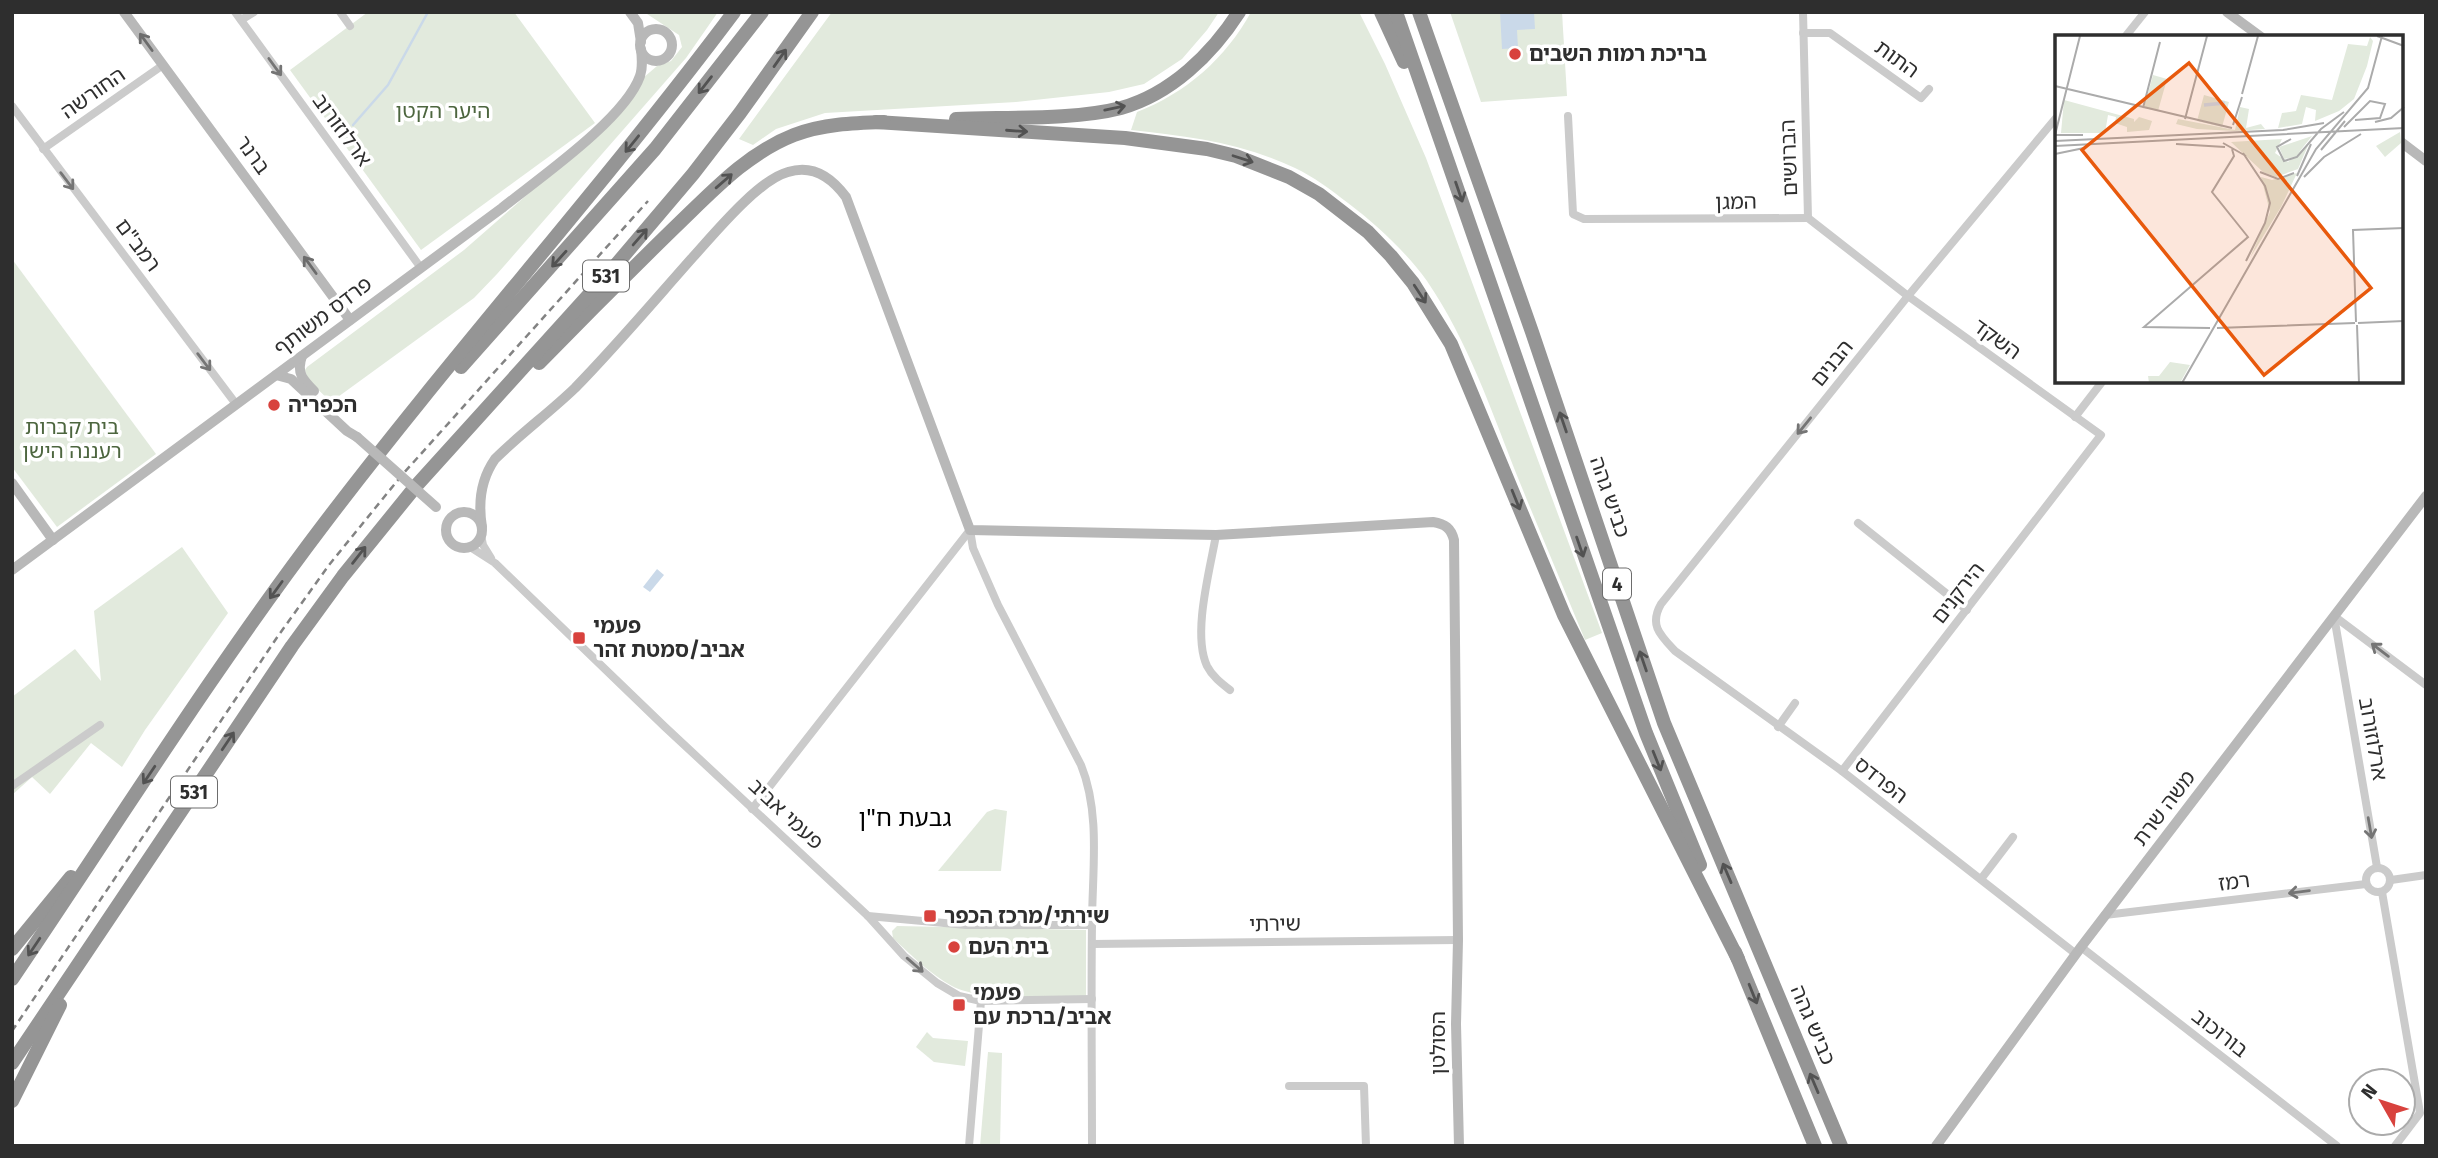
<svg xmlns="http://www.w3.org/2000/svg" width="2438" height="1158" viewBox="0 0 2438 1158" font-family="'Fira Sans','Noto Sans Hebrew',sans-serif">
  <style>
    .green { fill: #e2eadd }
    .water { fill: #cad9e9 }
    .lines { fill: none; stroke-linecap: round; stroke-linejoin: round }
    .stream { stroke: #cad9e9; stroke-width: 2.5 }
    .street { stroke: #cbcbcb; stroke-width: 8 }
    .secondary { stroke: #b8b8b8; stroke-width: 10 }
    .highway { stroke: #959595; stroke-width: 14 }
    .rail { stroke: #838383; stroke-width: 2.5; stroke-dasharray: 7 5; stroke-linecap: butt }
    .secondary-bridge { stroke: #b8b8b8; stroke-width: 10 }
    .oneway { stroke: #6c6c6c }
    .oneway2 { stroke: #525252 }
    .oneway3 { stroke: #757575 }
    .poi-dot { fill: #d8423d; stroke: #fff; stroke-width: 2.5 }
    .labels { text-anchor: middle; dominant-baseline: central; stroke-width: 7; stroke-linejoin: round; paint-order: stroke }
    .shield { fill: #fff; stroke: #6d6d6d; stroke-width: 2 }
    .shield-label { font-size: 19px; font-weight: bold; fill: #2e2e2e }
    .poi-label { font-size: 21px; font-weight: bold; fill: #2e2e2e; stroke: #fff; text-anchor: start }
    .street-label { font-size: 21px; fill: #2e2e2e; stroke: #fff }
    .park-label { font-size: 21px; fill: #4d663f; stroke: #fff }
    .quarter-label { font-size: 24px; fill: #000; stroke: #fff }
    .inset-river { fill: none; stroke: #cad9e9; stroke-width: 3.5 }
    .inset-road { fill: none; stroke: #ababab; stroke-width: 2 }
    .view { fill: #e8590c; fill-opacity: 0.15; stroke: #e8590c; stroke-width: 3.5 }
    .inset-edge { fill: none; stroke: #2e2e2e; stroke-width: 3.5 }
  </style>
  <rect width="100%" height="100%" fill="#fff"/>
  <g class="green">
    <polygon points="368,12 514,12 595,123 421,250 290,70"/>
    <polygon points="644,12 718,12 686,58 497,274 474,298 331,402 308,380 305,370 307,367 464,250 619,114 643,78 657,66 671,61 682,47 679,35"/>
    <polygon points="832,12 1219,12 1207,30 1182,59 1144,84 1109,92 1016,102 825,113 776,129 753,145 739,139"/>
    <path d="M1251,12H1359L1385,64L1426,158L1602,633L1585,640C1563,586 1540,532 1518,478C1492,412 1468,341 1427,281C1406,252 1377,225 1348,203C1331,190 1314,177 1295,168C1243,143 1188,136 1131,130L1137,112C1186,93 1226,58 1251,12Z"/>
    <polygon points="1450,12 1562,12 1567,96 1481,102"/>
    <polygon points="12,259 156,454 57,527 12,467"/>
    <polygon points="182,547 228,613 145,730 122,767 91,743 50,794 32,777 12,795 12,697 75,649 101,681 94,611"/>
    <polygon points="995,809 1007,811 1001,871 938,871 987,812"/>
    <path d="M897,926L1086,930V996C1051,996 981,1002 952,986C930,974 911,955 893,938L892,931Z"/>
    <polygon points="927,1032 933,1038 968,1041 965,1066 934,1062 916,1047"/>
    <polygon points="988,1052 1002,1053 1000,1146 980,1146"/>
  </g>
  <g class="water">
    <polygon points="1500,12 1534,12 1535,29 1517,30 1518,48 1502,49"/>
    <polygon points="657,569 664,575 650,592 643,587"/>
  </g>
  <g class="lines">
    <polyline class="stream" points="353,125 388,85 428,12"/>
    <g class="street">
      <polyline points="235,12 421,268"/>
      <polyline points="340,12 350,26"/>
      <polyline points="1803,12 1808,218 1908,296 2101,435 1842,771"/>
      <polyline points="241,20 254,12"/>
      <polyline points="1803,33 1830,33 1921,98 1929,89"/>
      <polyline points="2125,37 2145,12"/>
      <polyline points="12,106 236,404"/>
      <polyline points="1568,116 1573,214 1584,219 1808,218"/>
      <path d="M2056,118L1908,296L1661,604C1649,625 1660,635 1675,651L1842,771L2076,954"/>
      <polyline points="43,149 163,65"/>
      <polyline points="2075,417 2102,382"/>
      <polyline points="1858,523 1967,610"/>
      <path d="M970,530L973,548L998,605L1081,765C1101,814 1092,873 1092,925C1091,999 1092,1072 1092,1146"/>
      <polyline points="481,535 483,545 491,558"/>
      <path d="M1216,535C1210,570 1192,634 1207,666C1212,676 1221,683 1230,690"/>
      <polyline points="470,547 495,563 665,727 868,916 904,956 937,983 959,996 981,1001 1092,999"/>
      <polyline points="2334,616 2377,867"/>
      <polyline points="2334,616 2426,685"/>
      <polyline points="1778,727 1795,703"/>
      <polyline points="12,786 100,725"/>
      <polyline points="752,809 970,530"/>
      <circle cx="2378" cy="880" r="12"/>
      <polyline points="1981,879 2013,837"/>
      <polyline points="2391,880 2426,875"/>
      <polyline points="2382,892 2420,1113 2395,1146"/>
      <polyline points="2105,915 2366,884"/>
      <polyline points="868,916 966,925 1092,925"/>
      <polyline points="1092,944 1458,940"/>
      <polyline points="2081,947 2337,1146"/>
      <polyline points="1289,1086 1364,1086 1366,1146"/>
      <polyline points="969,1146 981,1001"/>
    </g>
    <g class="secondary">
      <polyline points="124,12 350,320"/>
      <polyline points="630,12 638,23 641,42"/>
      <polyline points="2227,12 2261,37"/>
      <circle cx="656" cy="45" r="16"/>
      <polyline points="2401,142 2426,161"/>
      <path d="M302,356C296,373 303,380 314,391"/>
      <polyline points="276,375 291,379 347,431 357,437"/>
      <polyline points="12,483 53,540"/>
      <circle cx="464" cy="530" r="18"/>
      <path d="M482,527C478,503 481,479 495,459C520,434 549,413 575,388C616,346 654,301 693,257C714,234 758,180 788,172C813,164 832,178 846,197L970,530L1216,535L1433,522C1445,524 1451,528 1454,540L1458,940L1456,1024L1459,1146"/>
      <path d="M12,570L502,208C538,179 625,119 640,76C643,67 642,58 641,49"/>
      <polyline points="1936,1146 2081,947 2426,496"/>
    </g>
    <g class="highway">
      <polyline points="1381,12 1404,62"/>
      <polyline points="1396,12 1646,733 1700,865"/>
      <polyline points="1419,12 1532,332 1664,723 1841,1146"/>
      <path d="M956,119C1005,117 1075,120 1121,108C1171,94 1212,54 1239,12"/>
      <polyline points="876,122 1125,138 1207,149 1236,156 1289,177 1319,194 1368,232 1391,256 1413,283 1451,344 1564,615 1738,959"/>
      <path d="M539,363C583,318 627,274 672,230C709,195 745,154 794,135C823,124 853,123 884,122"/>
      <polyline points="461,367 655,149 762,12"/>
      <polyline points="12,949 71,877"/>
      <polyline points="1735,952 1815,1146"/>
      <path d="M12,979C115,827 213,670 324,524C456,350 603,187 734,12"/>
      <polyline points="12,1063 292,646 343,576 416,486 615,266 693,174 740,113 812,12"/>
      <polyline points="12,1101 60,1005"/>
    </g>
    <polyline class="rail" points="12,1031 278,636 329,565 402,475 648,201"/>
    <polyline class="secondary-bridge" points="357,437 436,507"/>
  </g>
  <defs><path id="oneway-shaft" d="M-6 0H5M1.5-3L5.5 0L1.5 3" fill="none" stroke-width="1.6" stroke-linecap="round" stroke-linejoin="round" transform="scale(1.75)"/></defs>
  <g class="oneway">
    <use href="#oneway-shaft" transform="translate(146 42) rotate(-126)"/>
    <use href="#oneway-shaft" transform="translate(310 265) rotate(-126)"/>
  </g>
  <g class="oneway2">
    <use href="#oneway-shaft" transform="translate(780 58) rotate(-55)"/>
    <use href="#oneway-shaft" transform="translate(705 85) rotate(128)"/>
    <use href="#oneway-shaft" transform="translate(1115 108) rotate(-12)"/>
    <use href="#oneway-shaft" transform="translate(1017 131) rotate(4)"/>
    <use href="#oneway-shaft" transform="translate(632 144) rotate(129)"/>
    <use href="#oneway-shaft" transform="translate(1243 159) rotate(18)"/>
    <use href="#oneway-shaft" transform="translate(724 181) rotate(-41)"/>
    <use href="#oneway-shaft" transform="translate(1459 192) rotate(71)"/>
    <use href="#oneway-shaft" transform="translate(640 237) rotate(-49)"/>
    <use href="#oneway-shaft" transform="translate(559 259) rotate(132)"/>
    <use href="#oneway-shaft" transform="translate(1420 294) rotate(57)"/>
    <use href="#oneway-shaft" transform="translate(1563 422) rotate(-109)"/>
    <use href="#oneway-shaft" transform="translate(1516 500) rotate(68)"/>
    <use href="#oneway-shaft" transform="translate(1580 547) rotate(71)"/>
    <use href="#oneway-shaft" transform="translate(359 555) rotate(-52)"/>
    <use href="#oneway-shaft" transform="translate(276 590) rotate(126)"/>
    <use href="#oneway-shaft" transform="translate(1643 661) rotate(-109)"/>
    <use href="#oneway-shaft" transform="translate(228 741) rotate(-56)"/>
    <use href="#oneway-shaft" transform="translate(1657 761) rotate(68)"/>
    <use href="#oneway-shaft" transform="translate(149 775) rotate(124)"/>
    <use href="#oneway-shaft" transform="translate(1727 873) rotate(-113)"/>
    <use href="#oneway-shaft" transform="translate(34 947) rotate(124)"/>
    <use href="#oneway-shaft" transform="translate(1753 994) rotate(68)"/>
    <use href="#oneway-shaft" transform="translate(1814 1083) rotate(-113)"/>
  </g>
  <g class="oneway3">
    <use href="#oneway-shaft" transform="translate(275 67) rotate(54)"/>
    <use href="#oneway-shaft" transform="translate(67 181) rotate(53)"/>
    <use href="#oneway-shaft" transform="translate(204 362) rotate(53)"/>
    <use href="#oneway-shaft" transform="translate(1804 426) rotate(129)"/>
    <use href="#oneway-shaft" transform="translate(2380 650) rotate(-143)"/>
    <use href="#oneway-shaft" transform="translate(2370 828) rotate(80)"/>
    <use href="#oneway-shaft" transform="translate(2299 892) rotate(173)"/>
    <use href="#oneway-shaft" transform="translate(915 965) rotate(41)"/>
  </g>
  <g class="poi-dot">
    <circle cx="1515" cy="54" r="7"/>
    <circle cx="274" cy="405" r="7"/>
    <rect x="572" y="631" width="14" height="14" rx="3.5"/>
    <rect x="923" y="909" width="14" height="14" rx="3.5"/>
    <circle cx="954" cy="947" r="7"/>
    <rect x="952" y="998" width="14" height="14" rx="3.5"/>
  </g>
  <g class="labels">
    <g class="shield">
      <rect x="583" y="260.5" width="46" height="31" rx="5"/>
      <rect x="1603" y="568.5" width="28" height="31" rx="5"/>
      <rect x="171" y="776.5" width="46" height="31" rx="5"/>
    </g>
    <g class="shield-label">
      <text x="606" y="276">531</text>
      <text x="1617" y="584">4</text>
      <text x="194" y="792">531</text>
    </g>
    <g class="poi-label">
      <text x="1529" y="54">בריכת רמות השבים</text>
      <text x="288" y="405">הכפריה</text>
      <text x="593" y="626">פעמי<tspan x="593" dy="24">אביב/סמטת זהר</tspan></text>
      <text x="944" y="916">שירתי/מרכז הכפר</text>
      <text x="968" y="947">בית העם</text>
      <text x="973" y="993">פעמי<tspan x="973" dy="24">אביב/ברכת עם</tspan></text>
    </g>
    <g class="street-label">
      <text transform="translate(1897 59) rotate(36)">התות</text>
      <text transform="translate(93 93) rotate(-35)">החורשה</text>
      <text transform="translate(342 130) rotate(54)">ארלוזורוב</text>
      <text transform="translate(253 155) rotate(54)">ברנר</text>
      <text transform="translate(1789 158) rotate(-92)">הברושים</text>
      <text transform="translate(1736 202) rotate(-1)">המגן</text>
      <text transform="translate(138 245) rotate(53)">רמב"ם</text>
      <text transform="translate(323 316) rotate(-37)">פרדס משותף</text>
      <text transform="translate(1997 339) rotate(36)">השקד</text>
      <text transform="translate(1832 363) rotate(-51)">הבנים</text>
      <text transform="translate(1610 497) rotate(71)">כביש גהה</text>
      <text transform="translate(1958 593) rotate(-52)">הירקנים</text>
      <text transform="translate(2373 739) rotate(80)">ארלוזורוב</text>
      <text transform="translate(1881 780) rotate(38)">הפרדס</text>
      <text transform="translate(2164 808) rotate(-53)">משה שרת</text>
      <text transform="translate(786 814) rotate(43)">פעמי אביב</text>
      <text transform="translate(2234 882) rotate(-7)">רמז</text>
      <text transform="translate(1275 924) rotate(-1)">שירתי</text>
      <text transform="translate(1813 1025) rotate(67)">כביש גהה</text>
      <text transform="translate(2220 1033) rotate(38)">בורוכוב</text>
      <text transform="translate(1438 1043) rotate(-90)">הסולטן</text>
    </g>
    <g class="park-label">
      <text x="443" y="111">היער הקטן</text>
      <text x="72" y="427">בית קברות<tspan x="72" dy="24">רעננה הישן</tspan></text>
    </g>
    <g class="quarter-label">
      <text x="905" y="818">גבעת ח"ן</text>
    </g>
  </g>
  <g transform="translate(2055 35)">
    <rect width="348" height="348" fill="#fff"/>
    <path d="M315,2L318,6L312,31L299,64L284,76L260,86L261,75L251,72L247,89L223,93L227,78L241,76L246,60L277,65L293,9L312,11ZM98,40L112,44L103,76L89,73ZM149,60L174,67L167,92L142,86ZM9,65L79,84V87L84,82L97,86L94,95L72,97V92L60,88L61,82L53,80L50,98H6ZM185,72L194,74L191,93L206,89L210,94L180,96L142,94L121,89L123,84L180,95ZM345,97L346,108L330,122L321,111ZM257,101L240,122L229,124L224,112ZM227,104L220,118L233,127L254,108L243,134L221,142L208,137L176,107ZM242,138L226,172L195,223L215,177L206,142L217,145ZM115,327L135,330L125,348H94L93,341H104Z" fill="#e2eadd"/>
    <path class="inset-river" d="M149,70L170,68"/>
    <path class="inset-road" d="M322,1L349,11M0,51L177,93M187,59L203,1M88,73L105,7M130,84L152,1M320,87L336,83L349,72M178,90L187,62M289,92L315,66L330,69L325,83L300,85M0,100L25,1M0,100H28M236,104L222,112L229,126L242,122L266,94L289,77M0,106L228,95L269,88M168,108L191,121M121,109L170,112M0,111L349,93M266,115L290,86M188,118L210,151L215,168L210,188L191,226M0,119L29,113M205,137L223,144L239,138M242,141L256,109M249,142L269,122L306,99M301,287L298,195L349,193M303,288L349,286M302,290L304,348M155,293L89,292L193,202L157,157L179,121L177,114M162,293L300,288M127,348L261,114L313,53L327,1"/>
    <path class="view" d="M134,28L316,253L209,340L27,115Z"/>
    <rect width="348" height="348" class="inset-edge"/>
  </g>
  <rect width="2438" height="1158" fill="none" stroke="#2e2e2e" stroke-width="28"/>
  <g transform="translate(2382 1102) rotate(309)"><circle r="33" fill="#ffffff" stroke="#ababab" stroke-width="2"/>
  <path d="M0-5L12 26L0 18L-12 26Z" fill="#d8423d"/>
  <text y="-10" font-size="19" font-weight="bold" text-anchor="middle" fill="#2e2e2e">N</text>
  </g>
</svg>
